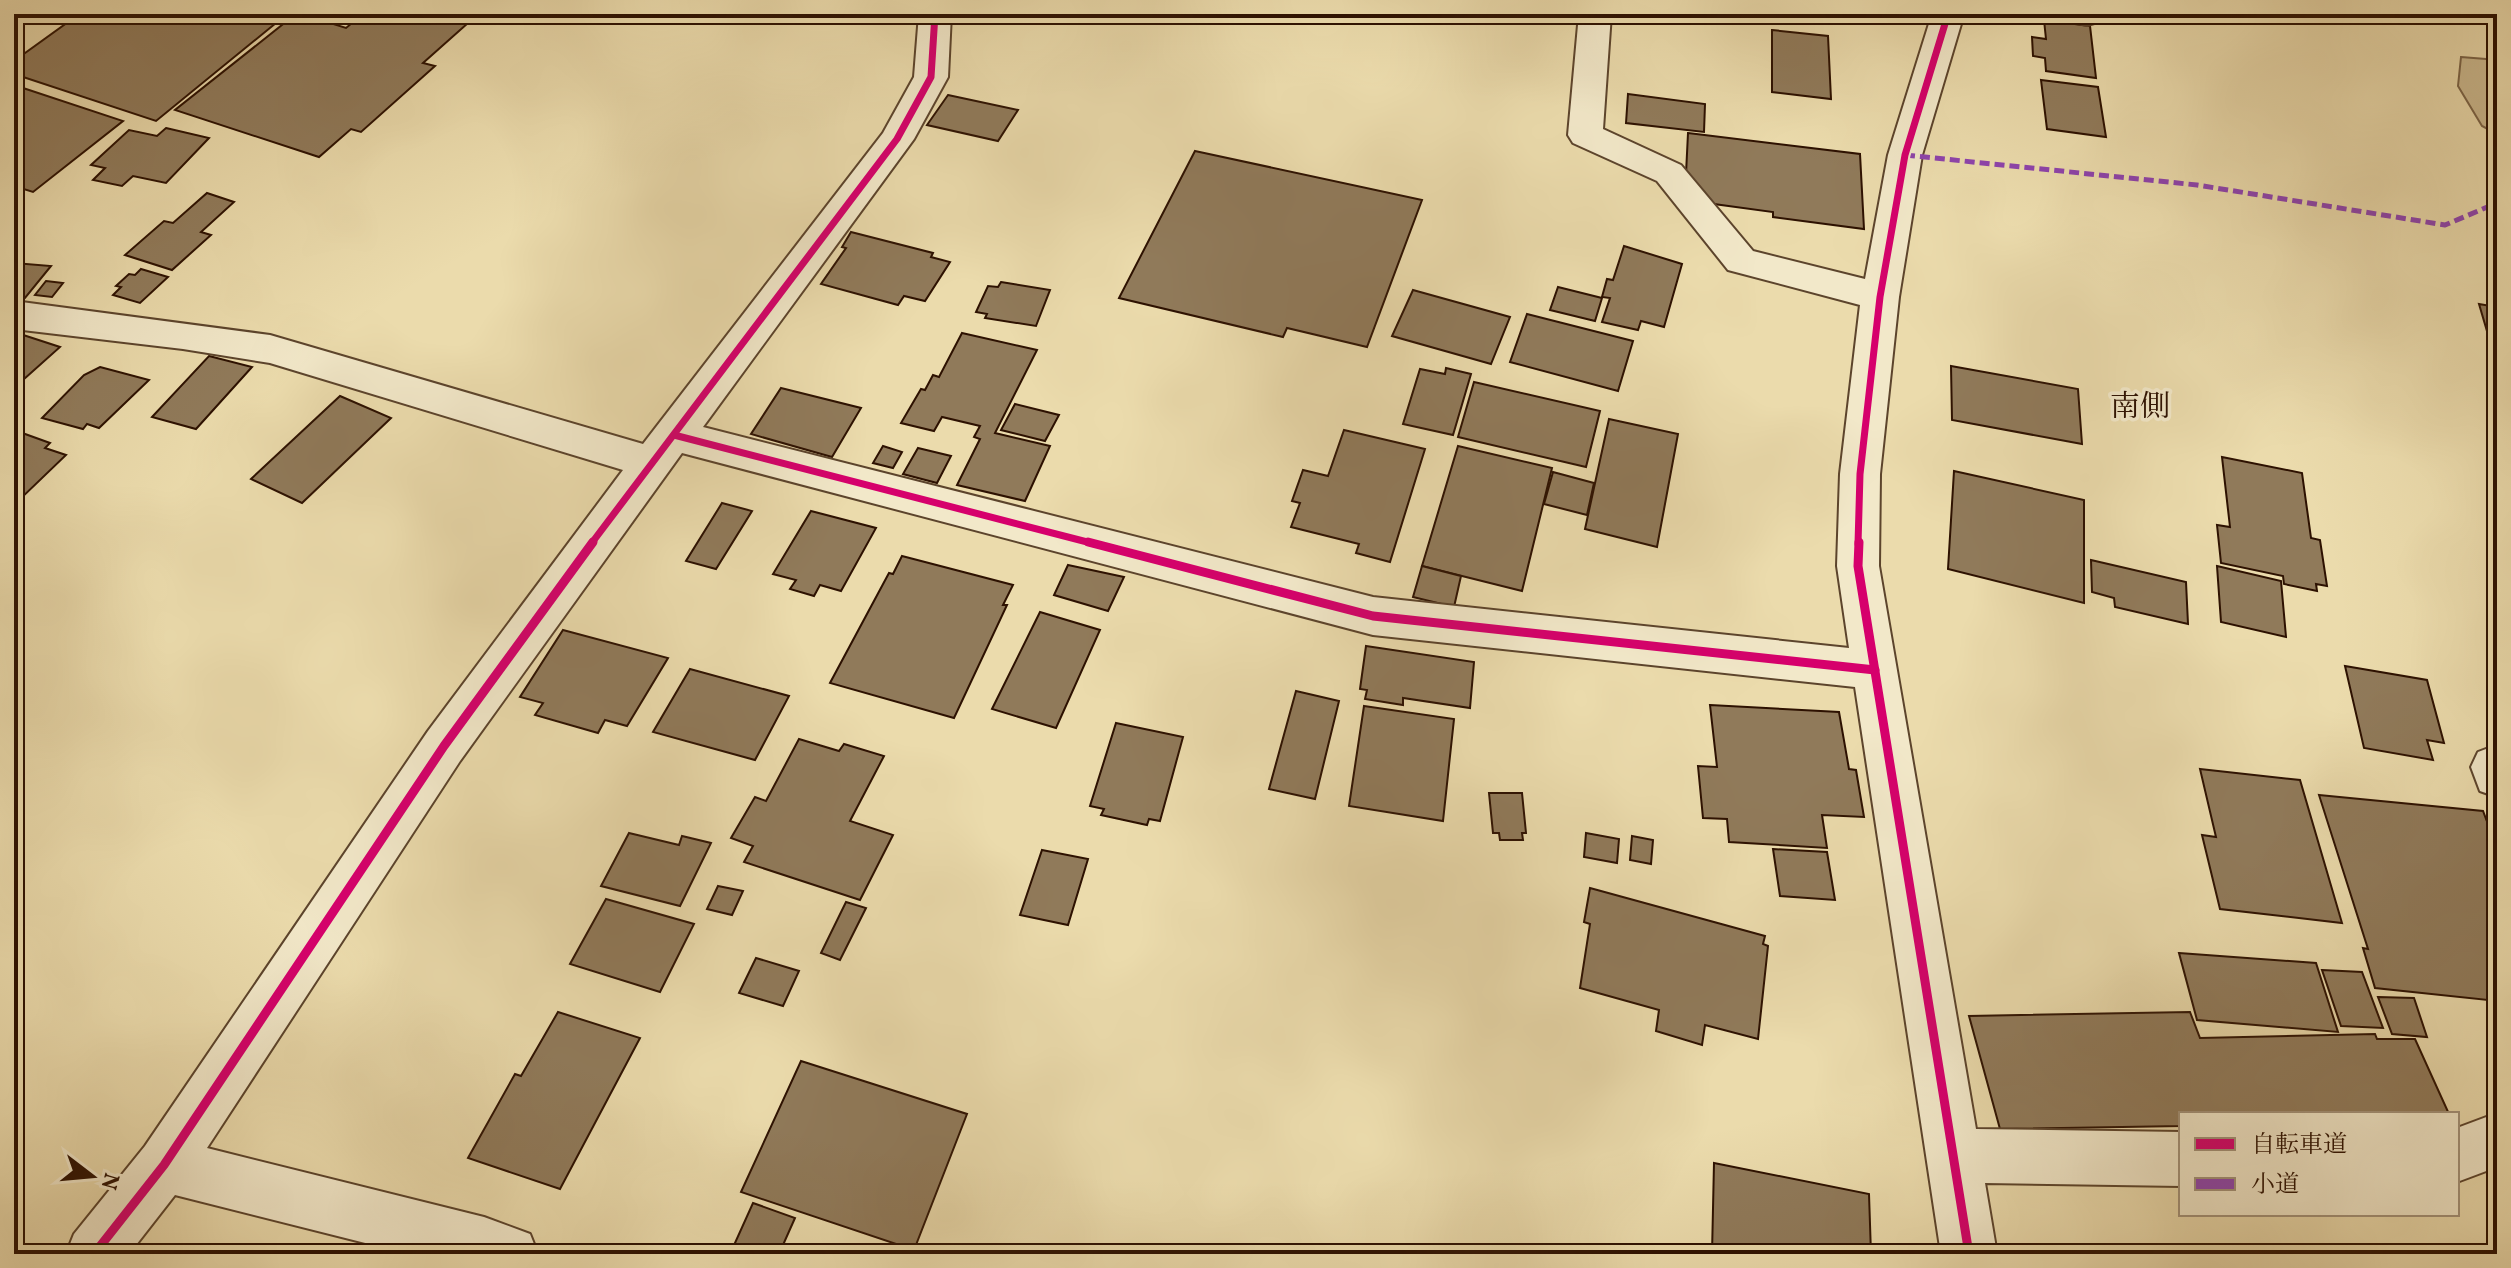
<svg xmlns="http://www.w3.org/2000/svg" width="2511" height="1268" viewBox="0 0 2511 1268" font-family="Vollkorn,'Noto Serif JP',serif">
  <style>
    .green { fill: #cbb98f; stroke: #7c6548; stroke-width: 2 }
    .building { fill: #907a5a; stroke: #2d1101; stroke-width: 2 }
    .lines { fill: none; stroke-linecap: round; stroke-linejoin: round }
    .minor-casing { stroke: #5c442c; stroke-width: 4 }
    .minor { fill: #f2e8c9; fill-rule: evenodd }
    .quiet { stroke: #8e44ad; stroke-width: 5; stroke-dasharray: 10 5; stroke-linecap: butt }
    .cycleway-far1-casing { stroke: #f2e8c9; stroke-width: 11 }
    .cycleway-casing { stroke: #f2e8c9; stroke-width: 14 }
    .cycleway-far1 { stroke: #d6006c; stroke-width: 7 }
    .cycleway { stroke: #d6006c; stroke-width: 9 }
    .labels { text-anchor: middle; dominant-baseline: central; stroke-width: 7; stroke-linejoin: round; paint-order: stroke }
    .neighbourhood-label { font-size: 30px; fill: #2d1101; stroke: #f2e8c9 }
  </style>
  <rect width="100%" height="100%" fill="#ebdbac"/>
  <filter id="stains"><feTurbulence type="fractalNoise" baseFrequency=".0025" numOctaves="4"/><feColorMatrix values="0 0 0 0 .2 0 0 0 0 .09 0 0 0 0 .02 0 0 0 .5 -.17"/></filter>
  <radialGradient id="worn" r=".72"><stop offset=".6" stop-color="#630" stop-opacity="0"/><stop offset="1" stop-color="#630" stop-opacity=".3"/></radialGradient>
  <polygon class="green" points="2461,57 2486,59 2497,66 2497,134 2482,126 2458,86"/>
  <g class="building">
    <polygon points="45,14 287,14 156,121 14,74 14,61 68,22"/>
    <polygon points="301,14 346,28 363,14 477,15 423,63 435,66 361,132 351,129 319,157 175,110 287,21 291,23"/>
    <polygon points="2044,20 2090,26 2096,78 2046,71 2045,58 2033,56 2032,37 2046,39"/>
    <polygon points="1772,30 1828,36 1831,99 1772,92"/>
    <polygon points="2041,80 2098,87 2106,137 2047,129"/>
    <polygon points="14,85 123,121 33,192 14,186"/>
    <polygon points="1628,94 1705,104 1704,132 1626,123"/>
    <polygon points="948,95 1018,110 998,141 927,125"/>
    <polygon points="166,128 209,138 166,183 133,176 122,186 93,180 105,168 91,165 129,130 157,136"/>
    <polygon points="1688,133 1860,154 1864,229 1773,217 1773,212 1714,204 1686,174"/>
    <polygon points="1195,151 1422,200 1367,347 1287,328 1283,337 1119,298"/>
    <polygon points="207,193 234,202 201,232 211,235 172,270 125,255 164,221 173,223"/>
    <polygon points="851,232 933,253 931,257 950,262 925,301 904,296 898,305 821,284 846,248 842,247"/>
    <polygon points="1624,246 1682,264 1664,327 1641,321 1638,330 1602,322 1610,298 1602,297 1607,279 1613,280"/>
    <polygon points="14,263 51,266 25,298 14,296"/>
    <polygon points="141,269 168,277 140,303 113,295 121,287 116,286 129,274 135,275"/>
    <polygon points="46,281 63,283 52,297 35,295"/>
    <polygon points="1001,282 1050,290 1036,326 985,318 987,314 976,312 988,286 998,287"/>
    <polygon points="1558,287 1602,298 1595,321 1550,310"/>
    <polygon points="1413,290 1510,317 1491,364 1392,336"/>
    <polygon points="2479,304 2497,307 2497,356 2494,355"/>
    <polygon points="1527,314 1633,341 1618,391 1510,362"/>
    <polygon points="14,332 60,347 14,388"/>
    <polygon points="962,333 1037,350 995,433 1050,446 1025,501 957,485 980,439 974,437 980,426 942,417 934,431 901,423 921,389 925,390 933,375 939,377"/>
    <polygon points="209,356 252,367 196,429 152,417"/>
    <polygon points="1951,366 2078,389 2082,444 1952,420"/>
    <polygon points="100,367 149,380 99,428 87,424 83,429 42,418 84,375"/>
    <polygon points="1446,368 1471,374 1453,435 1403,424 1420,369 1445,374"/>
    <polygon points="1474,382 1600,411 1586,467 1458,437"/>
    <polygon points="781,388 861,408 832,457 751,434"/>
    <polygon points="340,396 391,418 302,503 251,479"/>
    <polygon points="1015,404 1059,415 1045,441 1001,430"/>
    <polygon points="1609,419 1678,434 1657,547 1585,529"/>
    <polygon points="14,430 50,443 45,448 66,455 14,505"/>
    <polygon points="1344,430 1425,449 1390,562 1356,553 1359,544 1291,527 1300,503 1292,501 1303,470 1328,476"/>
    <polygon points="883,446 902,452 893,468 873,463"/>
    <polygon points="1458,446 1552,468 1522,591 1422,566"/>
    <polygon points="918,448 951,456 937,483 903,474"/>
    <polygon points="2222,457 2302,473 2311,538 2320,540 2327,586 2316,584 2317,591 2284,584 2283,576 2221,563 2217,525 2230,527"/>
    <polygon points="1954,471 2084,500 2084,603 1948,569"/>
    <polygon points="1553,472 1594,483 1587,515 1544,504"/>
    <polygon points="722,503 752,511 716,569 686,561"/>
    <polygon points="811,511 876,528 841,591 820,585 814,596 790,589 796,580 773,574"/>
    <polygon points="902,556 1013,585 1003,605 1007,605 954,718 830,683 889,573 893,574"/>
    <polygon points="2091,560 2186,582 2188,624 2115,607 2114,598 2092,592"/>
    <polygon points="1068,565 1124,577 1108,611 1054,595"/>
    <polygon points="1422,566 1461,576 1454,607 1413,597"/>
    <polygon points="2217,566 2281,581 2286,637 2221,622"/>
    <polygon points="1040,612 1100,630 1056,728 992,709"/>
    <polygon points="563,630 668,658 627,726 605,720 598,733 535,715 543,703 520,697"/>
    <polygon points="1366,646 1474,662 1470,708 1403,698 1403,705 1365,699 1367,690 1360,689"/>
    <polygon points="2345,666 2427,680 2444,743 2427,740 2433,760 2364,748"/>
    <polygon points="690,669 789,696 755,760 653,732"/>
    <polygon points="1296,691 1339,701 1315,799 1269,789"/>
    <polygon points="1710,705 1839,712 1849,769 1856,770 1864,817 1822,815 1827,848 1729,842 1727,819 1703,818 1698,766 1717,767"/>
    <polygon points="1364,706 1454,719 1443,821 1349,806"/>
    <polygon points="1116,723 1183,737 1160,821 1149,819 1147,825 1101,815 1104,809 1090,806"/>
    <polygon points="799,739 839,751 844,744 884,756 850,821 893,835 860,900 744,862 753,846 731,838 755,797 766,801"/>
    <polygon points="2200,769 2300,780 2342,923 2220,909 2202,835 2216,837"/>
    <polygon points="1489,793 1522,793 1526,833 1522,833 1523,840 1500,840 1499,833 1493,833"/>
    <polygon points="2319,795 2483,811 2497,848 2497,1001 2375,988 2363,948 2368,949"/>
    <polygon points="629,833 679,845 682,836 711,843 680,906 601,886"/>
    <polygon points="1586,833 1619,839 1617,863 1584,857"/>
    <polygon points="1632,836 1653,840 1651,864 1630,860"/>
    <polygon points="1773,849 1827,852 1835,900 1780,896"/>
    <polygon points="1042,850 1088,859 1068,925 1020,915"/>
    <polygon points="718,886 743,891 732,915 707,909"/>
    <polygon points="1590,888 1765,936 1763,944 1768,946 1758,1039 1705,1025 1702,1045 1656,1031 1659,1010 1580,988 1590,924 1584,922"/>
    <polygon points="606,899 694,924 660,992 570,964"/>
    <polygon points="846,902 866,908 840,960 821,953"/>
    <polygon points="2179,953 2316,963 2338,1032 2197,1020"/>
    <polygon points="756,958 799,971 783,1006 739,993"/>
    <polygon points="2322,970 2362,972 2383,1028 2341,1026"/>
    <polygon points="2378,997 2414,998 2427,1037 2392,1034"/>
    <polygon points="558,1012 640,1038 560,1189 468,1158 515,1074 521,1076"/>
    <polygon points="2190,1012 2200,1038 2375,1034 2377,1039 2415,1039 2449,1114 2181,1114 2181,1126 2000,1129 1969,1016"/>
    <polygon points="801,1061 967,1114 914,1250 741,1192"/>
    <polygon points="1714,1163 1869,1194 1871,1254 1712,1254"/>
    <polygon points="753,1203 795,1218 779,1254 730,1254"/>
  </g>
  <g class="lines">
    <g class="minor-casing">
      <g id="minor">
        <polygon points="919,14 951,14 948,77 914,139 703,427 1373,597 1849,648 1837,566 1840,474 1860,305 1728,270 1657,181 1573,143 1568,135 1579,14 1611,14 1603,129 1681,165 1753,251 1865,279 1888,155 1932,14 1964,14 1922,155 1899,297 1880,474 1879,566 1976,1129 2181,1132 2181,1186 1985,1183 1997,1254 1941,1254 1855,687 1373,635 682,453 460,761 207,1148 484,1217 530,1234 538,1254 409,1254 175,1195 129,1254 66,1254 74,1234 145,1146 428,731 623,470 270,363 183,349 14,329 14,301 270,335 643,444 883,133 914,77"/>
        <polygon points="2062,14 2102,14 2103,15 2098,22 2087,25 2067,21"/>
        <polygon points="2494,746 2497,747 2497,797 2480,791 2471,767 2478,752"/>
        <polygon points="2497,1113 2497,1167 2457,1182 2457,1128"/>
      </g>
    </g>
    <use href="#minor" class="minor"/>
    <polyline class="quiet" points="1905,155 2197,185 2445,225 2497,203"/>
    <g class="cycleway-far1-casing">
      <g id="cycleway-far1">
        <polyline points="674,435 1095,544"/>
        <polyline points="591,544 897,139 931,77 935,14"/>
        <polyline points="1858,544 1860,474 1880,297 1905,155 1948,14"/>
      </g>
    </g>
    <g class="cycleway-casing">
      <g id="cycleway">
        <polyline points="1088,542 1373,616 1875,670"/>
        <polyline points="1859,542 1858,566 1969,1254"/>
        <polyline points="94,1254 164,1165 444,746 593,542"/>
      </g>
    </g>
    <use href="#cycleway-far1" class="cycleway-far1"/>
    <use href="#cycleway" class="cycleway"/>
  </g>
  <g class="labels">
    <g class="neighbourhood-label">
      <text x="2140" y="408">南側</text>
    </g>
  </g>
  <rect width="2511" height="1268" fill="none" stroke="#ebdbac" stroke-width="48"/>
  <rect x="16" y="16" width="2479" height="1236" fill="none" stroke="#2d1101" stroke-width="4"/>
  <rect x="24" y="24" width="2463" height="1220" fill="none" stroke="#2d1101" stroke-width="2"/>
  <rect x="2179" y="1112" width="280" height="104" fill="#f2e8c9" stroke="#a39279" stroke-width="2"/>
  <rect x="2195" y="1138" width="40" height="12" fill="#d6006c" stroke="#a39279" stroke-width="2"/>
  <text x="2251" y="1152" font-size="24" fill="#2d1101">自転車道</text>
  <rect x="2195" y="1178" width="40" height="12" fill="#8e44ad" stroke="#a39279" stroke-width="2"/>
  <text x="2251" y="1192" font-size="24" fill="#2d1101">小道</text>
  <g transform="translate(92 1176) rotate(106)" stroke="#f2e8c9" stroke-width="6" paint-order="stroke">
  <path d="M0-6L14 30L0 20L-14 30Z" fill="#2d1101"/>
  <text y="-12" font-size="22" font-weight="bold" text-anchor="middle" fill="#2d1101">N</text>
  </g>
  <rect width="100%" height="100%" filter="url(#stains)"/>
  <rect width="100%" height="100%" fill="url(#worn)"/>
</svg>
